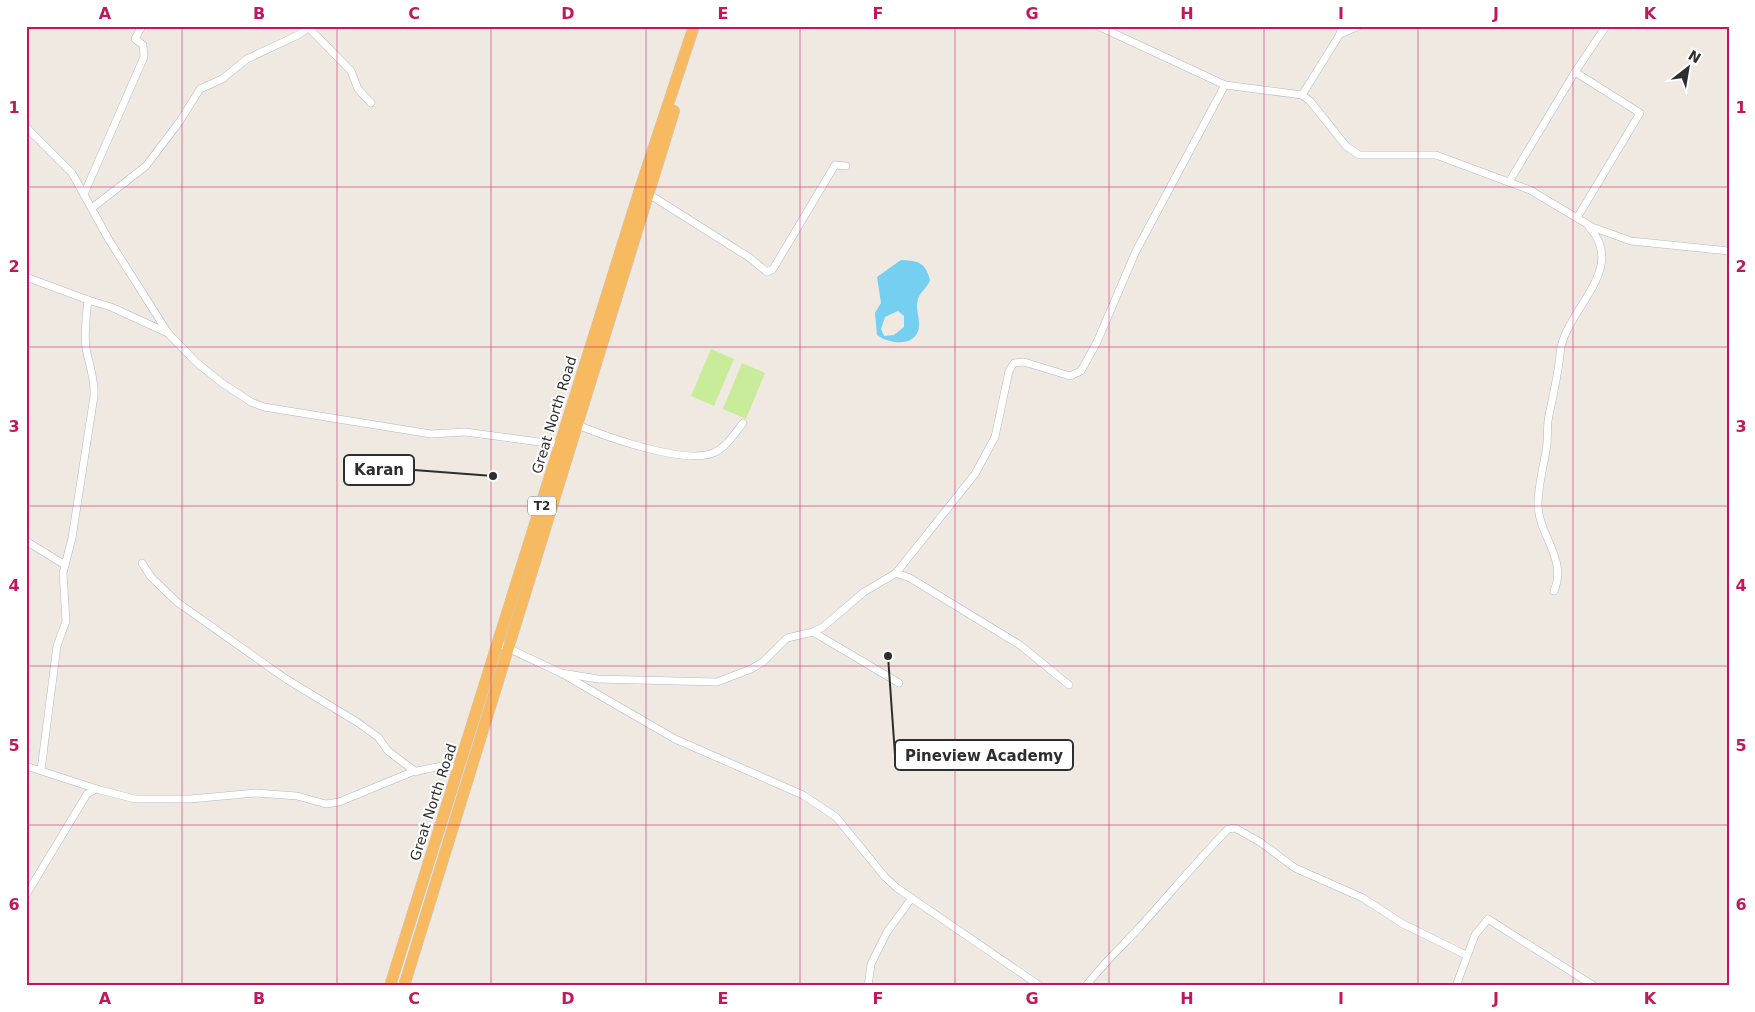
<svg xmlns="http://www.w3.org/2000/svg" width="1755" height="1012" viewBox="0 0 1755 1012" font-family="'DejaVu Sans',sans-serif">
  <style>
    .pitch { fill: #c9ec9a }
    .water { fill: #75cff0; fill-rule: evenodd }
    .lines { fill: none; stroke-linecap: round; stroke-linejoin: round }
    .minor-casing { stroke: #b4b7c1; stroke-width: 8 }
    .trunk-casing { stroke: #c9c9c9; stroke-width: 12 }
    .minor { stroke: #fff; stroke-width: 7 }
    .trunk { stroke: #f8ba60; stroke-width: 11 }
    .grid { fill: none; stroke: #c2185b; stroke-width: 1; stroke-opacity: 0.55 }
    .labels { text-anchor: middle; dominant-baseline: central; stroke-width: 4; stroke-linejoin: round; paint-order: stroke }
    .shield { fill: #fff; stroke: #6d6d6d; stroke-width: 1 }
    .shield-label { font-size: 12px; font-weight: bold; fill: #2e2e2e }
    .street-label { font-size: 14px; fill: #2e2e2e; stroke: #fff }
    .leader { fill: none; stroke: #2e2e2e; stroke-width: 2 }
    .callout-dot { fill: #2e2e2e; stroke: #fff; stroke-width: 2 }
    .callout { fill: #fff; stroke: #2e2e2e; stroke-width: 2 }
    .callout-label { font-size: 15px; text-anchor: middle; font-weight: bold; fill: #2e2e2e }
    .neatline { fill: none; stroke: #c2185b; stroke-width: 2 }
    .grid-label { font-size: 16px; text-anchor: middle; font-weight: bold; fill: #c2185b }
  </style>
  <rect width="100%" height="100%" fill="#efe9e1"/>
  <g class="pitch">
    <polygon points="711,349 734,359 714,406 691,396"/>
    <polygon points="742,363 765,373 746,419 723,409"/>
  </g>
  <path class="water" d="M901,260C919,261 925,262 930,280C928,287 920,292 918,299C915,310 920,317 919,327C916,348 889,344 877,335L875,313L881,303L877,277ZM898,311L904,316V327L894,335L884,336L881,329L885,317Z"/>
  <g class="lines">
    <g class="minor-casing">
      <g id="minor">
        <polyline points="1098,26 1225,85 1302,95 1310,101 1346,146 1359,155 1436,155 1530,190 1592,227 1631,241 1729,251"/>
        <polyline points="309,28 351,71 358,89 371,103"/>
        <polyline points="1340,34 1359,26"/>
        <polyline points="1575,72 1640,113 1577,218"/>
        <polyline points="1302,95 1340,34 1342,26"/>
        <polyline points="26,127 72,173 109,240 168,333"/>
        <polyline points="1509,182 1575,72 1606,26"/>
        <polyline points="647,193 750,258 767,272 773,269 835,165 846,166"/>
        <polyline points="84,194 144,57 143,45 135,39 142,26"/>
        <polyline points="92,208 146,166 180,121 200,89 222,79 247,59 298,35 311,26"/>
        <polyline points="26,277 88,300 111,307 168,333 196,362 222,383 251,402 264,407 431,434 465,432 562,445"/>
        <path d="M575,424C604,436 684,465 713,453C726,448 735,433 743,423"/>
        <polyline points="26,541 65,565"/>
        <polyline points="142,563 151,577 177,602 286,679 357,722 378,737 388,751 416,772"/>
        <polyline points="896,573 910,578 1020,645 1069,685"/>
        <path d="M1554,591C1568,559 1538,535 1538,504C1538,487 1543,468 1546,451C1548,441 1547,431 1548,421C1552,398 1558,377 1560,354C1563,311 1629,270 1589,227"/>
        <polyline points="813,632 899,683"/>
        <polyline points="499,644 561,673 675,739 803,795 836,817 885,877 897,888 1040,986"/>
        <polyline points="561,673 598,679 717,682 751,669 763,662 787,638 813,632 823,627 864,592 896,573 975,474 995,437 1009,371 1014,363 1024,362 1070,376 1081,371 1097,342 1136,251 1225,85"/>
        <polyline points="26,766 100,790 135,799 190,799 256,793 297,796 326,804 339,802 412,772 442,766 461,767"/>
        <path d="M41,770L57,646L66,621L63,573L72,538L94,396C95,378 89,365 86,348C84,332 86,317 88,300"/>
        <polyline points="26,895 87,794 96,789"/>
        <polyline points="868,986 871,964 887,932 911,899"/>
        <path d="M1086,986C1102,965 1120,948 1138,929C1168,896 1197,861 1228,829L1235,828L1260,842L1295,868L1363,898L1403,924L1466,955"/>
        <polyline points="1456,986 1475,935 1488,919 1594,986"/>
      </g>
    </g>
    <g class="trunk-casing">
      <g id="trunk">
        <polyline points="390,986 640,189 694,26"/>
        <polyline points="404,986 674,111"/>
      </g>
    </g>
    <use href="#minor" class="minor"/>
    <use href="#trunk" class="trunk"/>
  </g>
  <path class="grid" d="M182,26V986M337,26V986M491,26V986M646,26V986M800,26V986M955,26V986M1109,26V986M1264,26V986M1418,26V986M1573,26V986M26,187H1729M26,347H1729M26,506H1729M26,666H1729M26,825H1729"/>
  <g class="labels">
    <rect class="shield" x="528" y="496.5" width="28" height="19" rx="4"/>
    <g class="shield-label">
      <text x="542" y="506">T2</text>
    </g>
    <g class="street-label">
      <text transform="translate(554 415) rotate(-73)">Great North Road</text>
      <text transform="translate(433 802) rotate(-72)">Great North Road</text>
    </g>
  </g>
  <path class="leader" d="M493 476L414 470M888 656L895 755"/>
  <g class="callout-dot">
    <circle cx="493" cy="476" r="5"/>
    <circle cx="888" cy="656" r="5"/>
  </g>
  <g class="callout">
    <rect x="344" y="455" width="70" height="30" rx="5"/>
    <rect x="895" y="740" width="178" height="30" rx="5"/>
  </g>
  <g class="callout-label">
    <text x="379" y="475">Karan</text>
    <text x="984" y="761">Pineview Academy</text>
  </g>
  <rect width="1755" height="1012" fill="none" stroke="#ffffff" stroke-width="55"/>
  <g transform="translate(1688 68) rotate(31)" stroke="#ffffff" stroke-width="4" paint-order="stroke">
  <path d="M0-4L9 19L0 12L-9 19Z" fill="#2e2e2e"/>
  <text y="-8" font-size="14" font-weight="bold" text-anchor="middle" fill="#2e2e2e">N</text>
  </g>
  <rect x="28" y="28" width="1700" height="956" class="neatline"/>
  <g class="grid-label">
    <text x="105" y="19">A</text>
    <text x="259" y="19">B</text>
    <text x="414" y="19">C</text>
    <text x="568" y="19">D</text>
    <text x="723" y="19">E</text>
    <text x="878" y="19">F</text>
    <text x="1032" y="19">G</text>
    <text x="1187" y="19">H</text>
    <text x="1341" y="19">I</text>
    <text x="1496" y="19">J</text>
    <text x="1650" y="19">K</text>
    <text x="14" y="113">1</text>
    <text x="1741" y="113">1</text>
    <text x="14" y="272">2</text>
    <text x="1741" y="272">2</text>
    <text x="14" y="432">3</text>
    <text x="1741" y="432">3</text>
    <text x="14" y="591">4</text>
    <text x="1741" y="591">4</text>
    <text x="14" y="751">5</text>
    <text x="1741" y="751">5</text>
    <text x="14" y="910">6</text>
    <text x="1741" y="910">6</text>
    <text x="105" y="1004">A</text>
    <text x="259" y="1004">B</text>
    <text x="414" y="1004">C</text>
    <text x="568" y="1004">D</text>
    <text x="723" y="1004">E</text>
    <text x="878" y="1004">F</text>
    <text x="1032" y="1004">G</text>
    <text x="1187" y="1004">H</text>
    <text x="1341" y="1004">I</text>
    <text x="1496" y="1004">J</text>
    <text x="1650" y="1004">K</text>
  </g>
</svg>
